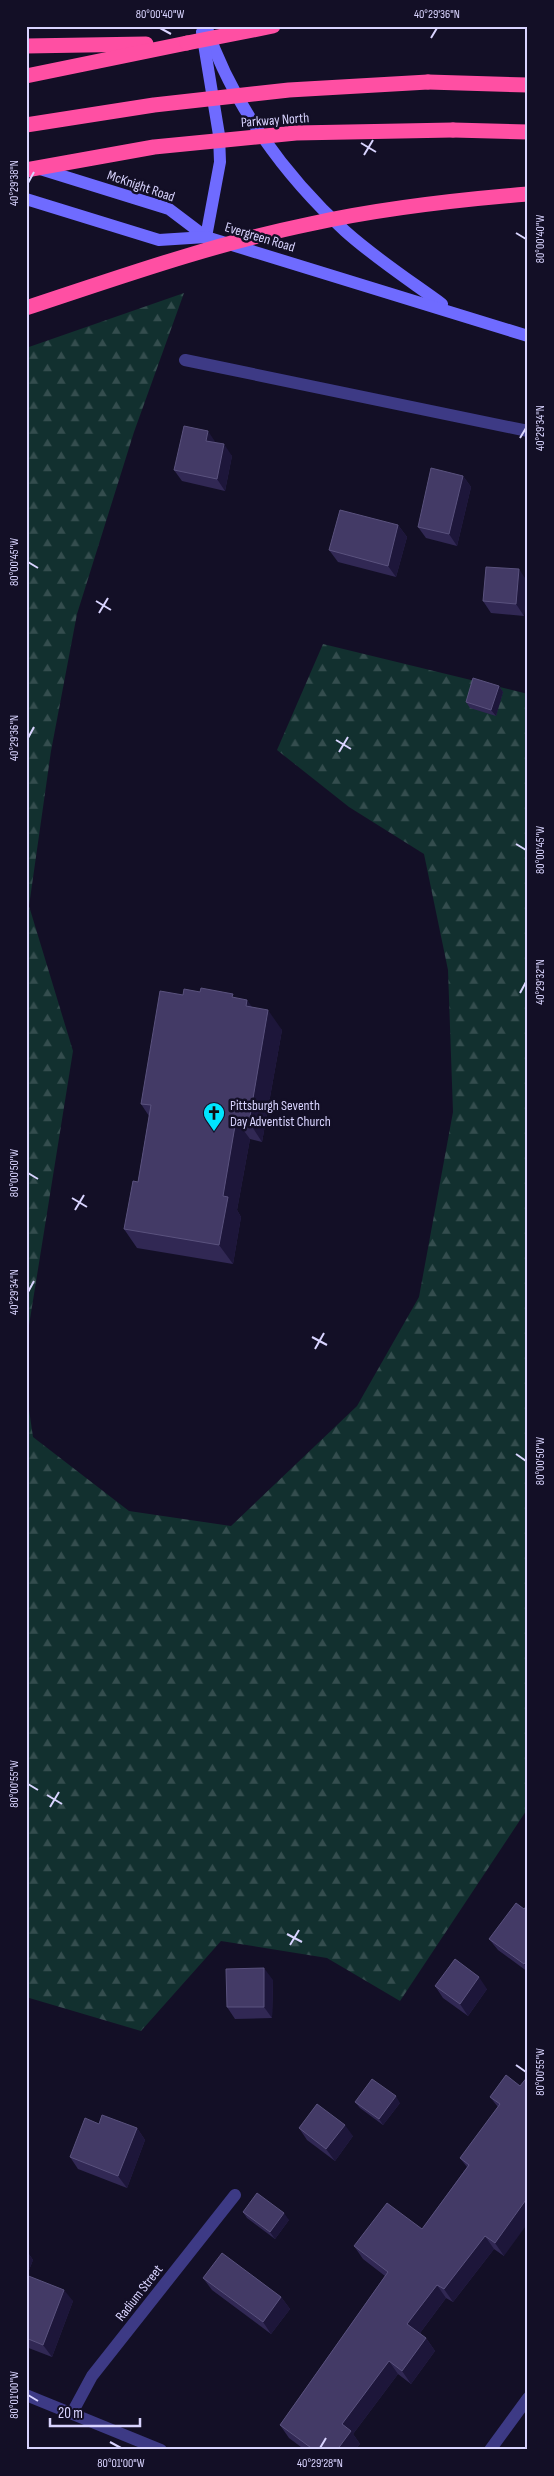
<svg xmlns="http://www.w3.org/2000/svg" width="554" height="2476" viewBox="0 0 554 2476" font-family="'Sofia Sans Condensed',sans-serif">
  <style>
    .forest { fill: url(#forest-firs) }
    .lines { fill: none; stroke-linecap: round; stroke-linejoin: round }
    .street { stroke: #3d3a85; stroke-width: 12 }
    .secondary { stroke: #6f6bff; stroke-width: 12 }
    .highway { stroke: #ff4fa3; stroke-width: 15 }
    .highway-bridge { stroke: #ff4fa3; stroke-width: 15 }
    .wall { fill: #312854 }
    .shaded-wall { fill: #1d163a }
    .building { fill: #433a66; stroke: #5a527e }
    .ticks { fill: none; stroke: #d9d4ff; stroke-width: 2 }
    .labels { text-anchor: middle; dominant-baseline: central; stroke-width: 5; stroke-linejoin: round; paint-order: stroke }
    .street-label { font-size: 14px; fill: #d9d4ff; stroke: #130f26 }
    .poi-label { font-size: 14px; fill: #d9d4ff; stroke: #130f26; text-anchor: start }
    .neatline { fill: none; stroke: #d9d4ff; stroke-width: 2 }
    .ticks-label { font-size: 12px; text-anchor: middle; fill: #d9d4ff }
  </style>
  <defs>
    <pattern id="forest-firs" width="22" height="20" patternUnits="userSpaceOnUse" patternTransform="scale(1.25)"><rect width="22" height="20" fill="#12302f"/><path d="M5 1l3.5 6h-7zM16 11l3.5 6h-7z" fill="#344d4e"/></pattern>
  </defs>
  <rect width="100%" height="100%" fill="#130f26"/>
  <g class="forest">
    <polygon points="184,293 134,432 77,614 51,751 29,906 73,1051 26,1344 26,348"/>
    <polygon points="323,644 528,694 528,1808 400,2001 327,1958 221,1941 141,2031 26,1997 26,1389 33,1437 129,1511 231,1526 357,1406 419,1297 453,1112 448,970 424,854 349,807 277,750"/>
  </g>
  <g class="lines">
    <g class="street">
      <polyline points="185,360 528,431"/>
      <polyline points="26,2395 161,2450"/>
      <polyline points="72,2413 92,2376 235,2195"/>
      <polyline points="490,2450 528,2398"/>
    </g>
    <g class="secondary">
      <path d="M206,26C232,104 285,176 345,231C375,258 409,280 442,304"/>
      <polyline points="202,32 219,135 220,162 206,237"/>
      <polyline points="37,168 169,209 206,237"/>
      <polyline points="26,199 159,240 206,237 528,336"/>
    </g>
    <g class="highway">
      <polyline points="26,46 146,44"/>
      <polyline points="26,76 187,43"/>
      <polyline points="428,82 528,85"/>
      <polyline points="453,130 528,132"/>
    </g>
    <g class="highway-bridge">
      <polyline points="187,43 273,26"/>
      <polyline points="26,125 154,105 289,90 428,82"/>
      <polyline points="26,170 154,147 296,133 453,130"/>
      <path d="M26,308C120,277 213,244 310,224C382,208 454,200 528,194"/>
    </g>
  </g>
  <g class="wall">
    <polygon points="216,443 232,456 225,491 182,481 174,470"/>
    <polygon points="463,476 471,487 457,546 426,538 418,527"/>
    <polygon points="398,525 407,537 396,577 338,562 329,550"/>
    <polygon points="527,581 524,616 491,613 483,601"/>
    <polygon points="499,686 503,692 496,716 470,708 466,702"/>
    <polygon points="200,992 235,998 253,1008 282,1030 262,1142 250,1139 237,1210 241,1217 233,1264 137,1248 124,1229 138,1182 149,1116 141,1104 183,995"/>
    <polygon points="528,1904 528,1972 498,1950 489,1939 524,1909"/>
    <polygon points="273,1980 272,2018 235,2019 227,2007"/>
    <polygon points="435,1986 487,1989 468,2016 443,1998"/>
    <polygon points="506,2075 504,2256 494,2249 453,2302 446,2298 420,2333 426,2338 435,2351 411,2384 398,2374 353,2434 360,2444 355,2450 305,2450 289,2438 280,2425 385,2276 363,2259 354,2246 422,2229 467,2167 460,2158 498,2107 490,2097"/>
    <polygon points="355,2102 400,2103 383,2125 360,2108"/>
    <polygon points="137,2128 145,2140 127,2188 78,2169 70,2157"/>
    <polygon points="299,2128 353,2136 335,2161 307,2140"/>
    <polygon points="243,2212 289,2220 275,2239 247,2218"/>
    <polygon points="26,2250 33,2260 27,2275 73,2301 52,2357 26,2347"/>
    <polygon points="203,2278 281,2297 290,2309 271,2334 212,2290"/>
  </g>
  <g class="shaded-wall">
    <polygon points="208,431 216,443 206,441"/>
    <polygon points="224,444 232,456 225,491 217,479"/>
    <polygon points="463,476 471,487 457,546 449,534"/>
    <polygon points="398,525 407,537 396,577 388,566"/>
    <polygon points="519,569 527,581 524,616 516,604"/>
    <polygon points="499,686 503,692 496,716 491,710"/>
    <polygon points="247,1000 261,1019 246,1006"/>
    <polygon points="268,1010 282,1030 262,1142 249,1122"/>
    <polygon points="236,1120 250,1139 237,1210 241,1217 233,1264 219,1245 223,1196"/>
    <polygon points="528,1959 528,1969 524,1964"/>
    <polygon points="264,1968 273,1980 272,2018 264,2007"/>
    <polygon points="479,1977 487,1989 468,2016 460,2004"/>
    <polygon points="396,2096 400,2103 383,2125 379,2119"/>
    <polygon points="345,2125 353,2136 335,2161 326,2149"/>
    <polygon points="137,2128 145,2140 127,2188 118,2176"/>
    <polygon points="528,2197 528,2223 504,2256 495,2243"/>
    <polygon points="284,2213 289,2220 275,2239 270,2232"/>
    <polygon points="485,2236 494,2249 453,2302 444,2289"/>
    <polygon points="26,2250 33,2260 26,2278"/>
    <polygon points="437,2285 446,2298 417,2337 407,2324"/>
    <polygon points="64,2290 73,2301 52,2357 43,2345"/>
    <polygon points="281,2297 290,2309 271,2334 263,2322"/>
    <polygon points="426,2338 435,2351 411,2384 402,2371"/>
    <polygon points="389,2361 398,2374 353,2434 360,2444 355,2450 337,2450 342,2424"/>
  </g>
  <g class="building">
    <polygon points="184,426 208,431 206,441 224,444 217,479 174,470"/>
    <polygon points="431,468 463,476 449,534 418,527"/>
    <polygon points="340,510 398,525 388,566 329,550"/>
    <polygon points="486,567 519,569 516,604 483,601"/>
    <polygon points="473,678 499,686 491,710 466,702"/>
    <polygon points="201,988 233,994 232,997 247,1000 246,1006 268,1010 249,1122 236,1120 223,1196 228,1197 219,1245 124,1229 133,1181 138,1182 151,1105 141,1104 160,991 183,995 184,989 200,992"/>
    <polygon points="516,1903 524,1909 528,1904 528,1959 524,1964 489,1939"/>
    <polygon points="455,1959 479,1977 460,2004 435,1986"/>
    <polygon points="264,1968 264,2007 227,2007 226,1969"/>
    <polygon points="506,2075 520,2086 528,2076 528,2197 495,2243 485,2236 444,2289 437,2285 407,2324 426,2338 402,2371 389,2361 342,2424 351,2431 337,2450 314,2450 280,2425 388,2272 354,2246 387,2203 422,2229 469,2165 460,2158 500,2104 490,2097"/>
    <polygon points="372,2079 396,2096 379,2119 355,2102"/>
    <polygon points="317,2104 345,2125 326,2149 299,2128"/>
    <polygon points="102,2115 137,2128 118,2176 70,2157 85,2118 99,2124"/>
    <polygon points="257,2193 284,2213 270,2232 243,2212"/>
    <polygon points="222,2253 281,2297 263,2322 203,2278"/>
    <polygon points="26,2275 64,2290 43,2345 26,2338"/>
  </g>
  <path class="ticks" d="M160,28L171,34M431,38L437,28M361,143L376,152M364,155L373,140M28,183L34,172M516,233L526,239M520,438L526,428M28,562L38,568M96,601L111,610M99,613L108,598M28,738L34,727M336,740L351,749M339,752L348,737M516,844L526,850M520,993L526,982M28,1173L38,1179M72,1198L87,1207M75,1210L84,1195M28,1292L34,1281M312,1337L327,1345M315,1349L324,1333M516,1454L526,1461M28,1784L38,1790M47,1795L62,1804M50,1807L59,1792M287,1934L302,1942M290,1945L299,1930M516,2065L526,2072M28,2395L38,2401M110,2442L121,2448M320,2448L326,2438"/>
  <defs>
    <g id="church-pin" transform="scale(1.125)"><path d="M0 17L-7.5 6A9.5 9.5 0 1 1 7.5 6Z" fill="#00e5ff" stroke="#130f26"/><path d="M-1.2-6h2.4v3.5h3.3v2.4h-3.3V6h-2.4V-.1h-3.3v-2.4h3.3Z" fill="#111"/></g>
  </defs>
  <g fill-rule="evenodd">
    <use href="#church-pin" x="214" y="1113"/>
  </g>
  <g class="labels">
    <g class="street-label">
      <text transform="translate(275 120) rotate(-4)">Parkway North</text>
      <text transform="translate(141 186) rotate(19)">McKnight Road</text>
      <text transform="translate(260 237) rotate(17)">Evergreen Road</text>
      <text transform="translate(139 2293) rotate(-52)">Radium Street</text>
    </g>
    <g class="poi-label">
      <text x="230" y="1105">Pittsburgh Seventh<tspan x="230" dy="16">Day Adventist Church</tspan></text>
    </g>
  </g>
  <rect width="554" height="2476" fill="none" stroke="#130f26" stroke-width="55"/>
  <path d="M50 2418v8h90v-8" fill="none" stroke="#d9d4ff" stroke-width="2.5"/>
  <text x="58" y="2418" font-size="15" fill="#d9d4ff" stroke="#130f26" stroke-width="4" paint-order="stroke">20 m</text>
  <rect x="28" y="28" width="498" height="2420" class="neatline"/>
  <g class="ticks-label">
    <text x="160" y="18">80°00'40"W</text>
    <text x="437" y="18">40°29'36"N</text>
    <text transform="translate(14 183) rotate(-90)" y="4">40°29'38"N</text>
    <text transform="translate(540 239) rotate(-90)" y="4">80°00'40"W</text>
    <text transform="translate(540 428) rotate(-90)" y="4">40°29'34"N</text>
    <text transform="translate(14 562) rotate(-90)" y="4">80°00'45"W</text>
    <text transform="translate(14 738) rotate(-90)" y="4">40°29'36"N</text>
    <text transform="translate(540 850) rotate(-90)" y="4">80°00'45"W</text>
    <text transform="translate(540 982) rotate(-90)" y="4">40°29'32"N</text>
    <text transform="translate(14 1173) rotate(-90)" y="4">80°00'50"W</text>
    <text transform="translate(14 1292) rotate(-90)" y="4">40°29'34"N</text>
    <text transform="translate(540 1461) rotate(-90)" y="4">80°00'50"W</text>
    <text transform="translate(14 1784) rotate(-90)" y="4">80°00'55"W</text>
    <text transform="translate(540 2072) rotate(-90)" y="4">80°00'55"W</text>
    <text transform="translate(14 2395) rotate(-90)" y="4">80°01'00"W</text>
    <text x="121" y="2467">80°01'00"W</text>
    <text x="320" y="2467">40°29'28"N</text>
  </g>
</svg>
